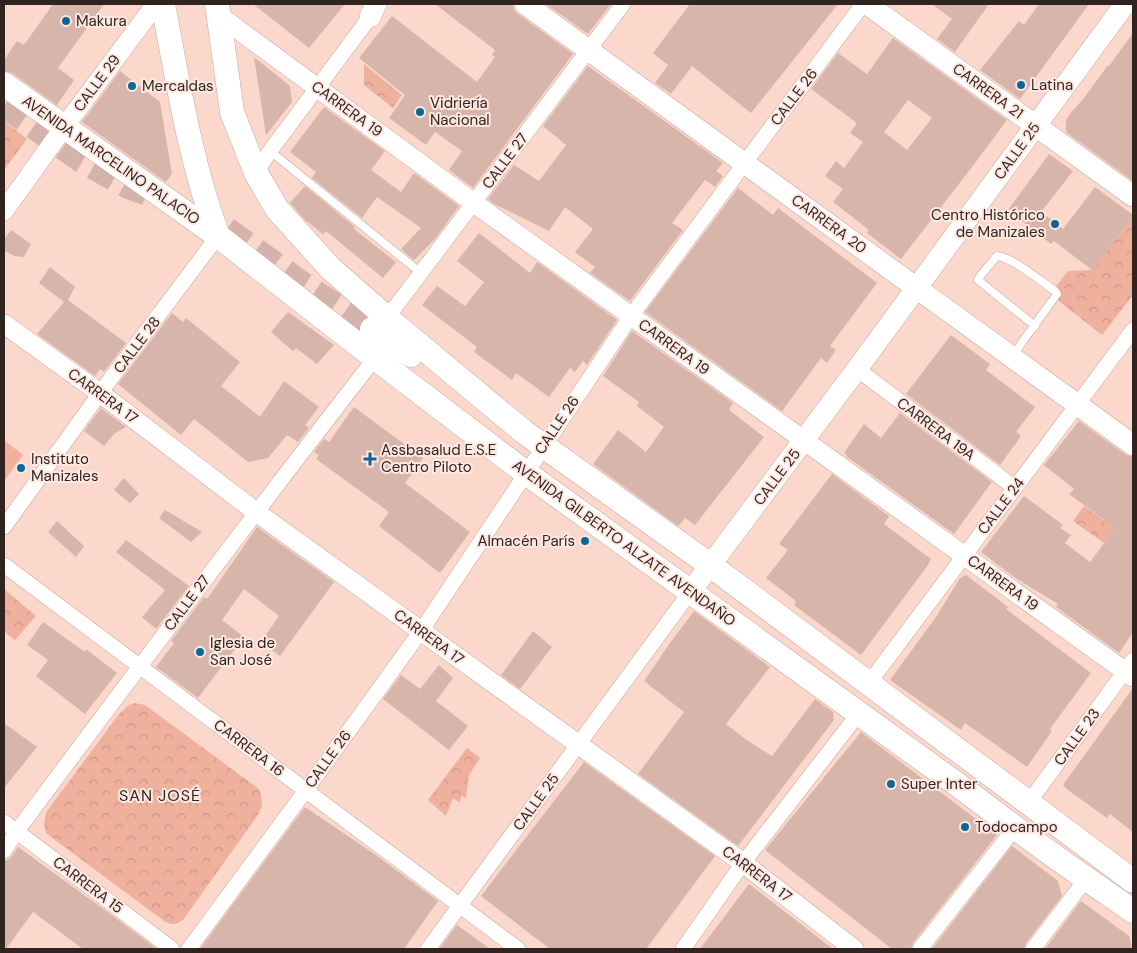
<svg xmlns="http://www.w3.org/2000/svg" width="1137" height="953" viewBox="0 0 1137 953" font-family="'DM Sans',sans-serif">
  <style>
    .park { fill: url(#park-crowns) }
    .pitch { fill: #efb09d }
    .building { fill: #d8b5ab; fill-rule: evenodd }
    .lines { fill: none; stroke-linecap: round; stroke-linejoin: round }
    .primary-tunnel { stroke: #d3b3aa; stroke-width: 24; stroke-dasharray: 24 12; stroke-linecap: butt }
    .service-casing { stroke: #c9a69c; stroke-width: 9 }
    .minor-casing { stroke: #c9a69c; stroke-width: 16 }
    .tertiary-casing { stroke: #c9a69c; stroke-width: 20 }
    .secondary-casing { stroke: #c9a69c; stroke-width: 22 }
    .primary-casing { stroke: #c9a69c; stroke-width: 25 }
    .service { stroke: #fff; stroke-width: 8 }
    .minor { stroke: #fff; stroke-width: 15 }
    .tertiary { stroke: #fff; stroke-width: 19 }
    .secondary { stroke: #fff; stroke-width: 21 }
    .primary { stroke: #fff; stroke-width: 24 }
    .poi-dot { fill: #0d6696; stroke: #fee8e1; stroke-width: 2 }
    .labels { text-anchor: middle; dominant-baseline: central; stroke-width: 4; stroke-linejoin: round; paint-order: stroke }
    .poi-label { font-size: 15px; fill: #312420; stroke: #fee8e1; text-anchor: start }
    .street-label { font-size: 15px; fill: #312420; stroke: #fee8e1 }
    .neighbourhood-label { font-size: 16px; letter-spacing: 1px; fill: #312420; stroke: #fee8e1 }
  </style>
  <defs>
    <pattern id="park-crowns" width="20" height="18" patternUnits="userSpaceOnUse" patternTransform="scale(1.25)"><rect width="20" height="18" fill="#efb09d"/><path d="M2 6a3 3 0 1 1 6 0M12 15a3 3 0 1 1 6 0" fill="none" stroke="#cd9787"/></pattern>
  </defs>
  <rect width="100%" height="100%" fill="#fbd7cc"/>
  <g class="park">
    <polygon points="364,64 402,95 393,108 364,85"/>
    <polygon points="4,121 27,139 4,170"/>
    <polygon points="1133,217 1133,295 1102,335 1050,294 1068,271 1092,270"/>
    <polygon points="1084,506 1115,528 1104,543 1073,521"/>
    <polygon points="4,589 36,616 15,640 4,631"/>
    <path d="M135,703L145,705L259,789C263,800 263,805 258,815L183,920C176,925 171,925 164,921L47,834C43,826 44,820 47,811L119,714L129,705Z"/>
    <polygon points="467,748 480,758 469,775 466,798 461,796 460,803 453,798 446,816 428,800"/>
  </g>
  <polygon class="pitch" points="4,440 23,455 4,481"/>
  <g class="building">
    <polygon points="53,4 104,4 58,68 74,80 57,105 12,73 4,71 4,60 17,41 24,45"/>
    <polygon points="253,4 345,4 309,48"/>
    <polygon points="435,4 513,4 514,10 518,14 573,54 473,188 449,170 462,151 435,132 426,145 389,118 405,95 359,58 392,16 477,82 495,57 492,55 495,50"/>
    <polygon points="546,4 611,4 588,34"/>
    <polygon points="690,4 838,4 751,113 692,66 671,94 655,83 668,65 653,53"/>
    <polygon points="932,4 989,4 955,52 937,39 952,19"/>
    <polygon points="1039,4 1089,4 1020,99 980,70 1019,21 1024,25"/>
    <polygon points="1133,33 1133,181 1067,133 1066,129 1066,120 1069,115 1084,98 1108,65 1109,66"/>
    <path d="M893,38L1007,120L975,163L901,259L867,233L869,230L833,202L843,189L825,176L836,161L844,168L863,142L850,133L857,123L811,89L838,53L867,74ZM908,100L932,118L907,150L884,132Z"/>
    <polygon points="254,57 290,86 292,102 266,135"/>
    <polygon points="588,66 723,163 716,171 723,176 715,187 705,180 672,223 683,230 630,301 590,273 595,267 575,252 593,229 565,207 549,231 494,204 488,199 514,165 539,181 566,145 543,126"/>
    <polygon points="120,71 160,102 172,174 166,182 82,122"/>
    <polygon points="324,107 385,151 371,170 401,192 414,173 459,206 435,239 414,260 401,249 421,228 377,197 362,218 312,178 316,172 290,152"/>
    <polygon points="1049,154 1073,171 1041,212 1063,229 1095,187 1133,215 1133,217 1092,270 1054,241 1051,244 1008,210"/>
    <polygon points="305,186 355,227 354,229 396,262 383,278 326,231 323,234 305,220 290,203"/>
    <polygon points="738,188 773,215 778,208 877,283 830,346 836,350 827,363 821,358 782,411 645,312"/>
    <polygon points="11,230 31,244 24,257 14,256 4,250 4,240"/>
    <polygon points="479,233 530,273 537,262 617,320 587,365 583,361 575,372 570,368 549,397 516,373 512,380 474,352 477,347 422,305 437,286 465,306 484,282 457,261"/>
    <polygon points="50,267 75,287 68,300 126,343 104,372 100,369 95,376 37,334 64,302 39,283"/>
    <polygon points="288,312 334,345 317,364 296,348 293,351 271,332"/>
    <polygon points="172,313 183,322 186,318 240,362 221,386 260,417 284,381 319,407 305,425 309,428 298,442 287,435 268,458 248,462 194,419 181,435 118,384"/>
    <polygon points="632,331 733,403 729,410 764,437 695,525 685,518 678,526 593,464 618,430 646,452 664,427 637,406 639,402 603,376"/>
    <polygon points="951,335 990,364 986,370 1035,407 1016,432 1021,436 1000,465 906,394"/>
    <polygon points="354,407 423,458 405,483 470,532 440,573 379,526 389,512 316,459 319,455 314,452 324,439 329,442"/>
    <polygon points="101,408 126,427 114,434 104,446 84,431"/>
    <polygon points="900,413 992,482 954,534 846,456 847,455 844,453 864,424 881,438"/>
    <polygon points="1079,421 1126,455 1133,457 1133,632 1119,653 1056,607 1058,604 1014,577 981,552 1024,496 1063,525 1060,528 1071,535 1065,543 1090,562 1099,550 1115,528 1069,494 1074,489 1044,465"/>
    <polygon points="832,474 889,516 884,524 931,559 928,565 861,655 794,605 796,601 766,578 788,550 779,544"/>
    <polygon points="124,478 139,494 130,503 114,490"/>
    <polygon points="165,510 202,532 191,542 159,518"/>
    <polygon points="57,521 84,546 76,557 48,532"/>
    <polygon points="257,527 334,582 280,656 261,642 279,616 244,589 222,620 244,637 198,698 156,667 174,643 171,641 204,597 207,599"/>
    <polygon points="126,540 189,586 156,629 142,617 165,590 116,552"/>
    <polygon points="966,575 1008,607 1006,609 1091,673 1050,729 1052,731 1027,767 965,723 961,730 890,680 936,617 960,578"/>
    <polygon points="694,611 770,667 726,724 745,739 772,756 815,699 833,712 834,720 738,846 638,774 684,712 644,681 670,643"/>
    <polygon points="43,622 85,652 86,649 117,673 85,714 36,676 48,660 27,645"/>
    <polygon points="533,631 552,647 520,689 501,675"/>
    <polygon points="439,665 453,678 436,701 468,726 449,750 383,699 401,675 420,689"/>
    <polygon points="1133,688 1133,832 1110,814 1107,818 1068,790 1063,785"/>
    <polygon points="4,723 37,747 4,788"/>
    <polygon points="861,732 997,835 913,943 911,949 892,949 765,850"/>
    <polygon points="584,762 715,856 646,949 550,949 481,896"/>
    <polygon points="305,807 373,853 438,901 404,949 200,949"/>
    <polygon points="1012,846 1058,881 1062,896 1026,943 1024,949 932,949"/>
    <polygon points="18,847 109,913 157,949 83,949 33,912 6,949 4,949 4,860 8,860 12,856"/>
    <polygon points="749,884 833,949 700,949"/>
    <polygon points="1081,901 1129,936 1132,949 1045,949"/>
    <polygon points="457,925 471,935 490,949 439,949"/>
  </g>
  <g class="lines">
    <g class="primary-tunnel">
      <polyline points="4,106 80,160 128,187 158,198"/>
      <polyline points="227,229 302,283 372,329"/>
    </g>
    <g class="service-casing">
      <g id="service">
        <polyline points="270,151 421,273"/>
        <path d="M1013,355L1057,294L1055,291C1042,282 1012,257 997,256L981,275L978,280L1035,326"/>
      </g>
    </g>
    <g class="minor-casing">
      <g id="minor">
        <polyline points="256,173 270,151 376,9"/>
        <polyline points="387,318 623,4"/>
        <polyline points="857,369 1015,488"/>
        <polyline points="4,527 100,393 218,236"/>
        <polyline points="4,565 518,949"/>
        <polyline points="869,683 1133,330"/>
        <polyline points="1029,802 1133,660"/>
        <polyline points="4,822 172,949"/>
        <path d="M4,851L17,831C135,672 254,514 375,358"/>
        <polyline points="189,949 306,790 421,631 631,316 863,4"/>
        <polyline points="428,949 691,591"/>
        <polyline points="683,949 743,863 859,713"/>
        <polyline points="920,949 1015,828"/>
        <polyline points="1033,949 1086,879"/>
      </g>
    </g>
    <g class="tertiary-casing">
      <g id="tertiary">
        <polyline points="217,14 474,203 1133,677"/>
        <polyline points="4,211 64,127 156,4"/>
        <polyline points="4,324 100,393 256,512 421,631 743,863 854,949"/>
      </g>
    </g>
    <g class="secondary-casing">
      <g id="secondary">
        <polyline points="525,4 1133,445"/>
        <polyline points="867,4 1133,196"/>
        <polyline points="370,17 376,4"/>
        <polyline points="691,591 857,369 1125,4"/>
      </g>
    </g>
    <g class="primary-casing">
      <g id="primary">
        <path d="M163,4C178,82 190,161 218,236"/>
        <polyline points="217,4 232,112 256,173 277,209 330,268 387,318 524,432 710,565 1133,881"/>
        <path d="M4,84L218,236L375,358L526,473L969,793C1022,834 1077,873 1133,911"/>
        <polyline points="372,329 411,355"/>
      </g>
    </g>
    <use href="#service" class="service"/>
    <use href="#minor" class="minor"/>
    <use href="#tertiary" class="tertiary"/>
    <use href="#secondary" class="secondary"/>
    <use href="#primary" class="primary"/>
  </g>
  <g class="poi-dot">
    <circle cx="66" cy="21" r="5"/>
    <circle cx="1021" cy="85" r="5"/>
    <circle cx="132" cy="86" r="5"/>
    <circle cx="420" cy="112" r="5"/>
    <circle cx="1055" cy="224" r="5"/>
    <path d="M367.5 451.5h5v5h5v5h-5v5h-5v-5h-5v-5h5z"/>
    <circle cx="21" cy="468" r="5"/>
    <circle cx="585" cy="541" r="5"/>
    <circle cx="200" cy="652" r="5"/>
    <circle cx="891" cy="784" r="5"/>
    <circle cx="965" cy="827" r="5"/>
  </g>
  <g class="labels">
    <g class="poi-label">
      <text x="76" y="21">Makura</text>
      <text x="1031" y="85">Latina</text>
      <text x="142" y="86">Mercaldas</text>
      <text x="430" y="103">Vidriería<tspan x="430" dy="17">Nacional</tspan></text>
      <text x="1045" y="215" text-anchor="end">Centro Histórico<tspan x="1045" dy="17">de Manizales</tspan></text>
      <text x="381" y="450">Assbasalud E.S.E<tspan x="381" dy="17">Centro Piloto</tspan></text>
      <text x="31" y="459">Instituto<tspan x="31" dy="17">Manizales</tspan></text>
      <text x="575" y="541" text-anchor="end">Almacén París</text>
      <text x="210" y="643">Iglesia de<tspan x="210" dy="17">San José</tspan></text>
      <text x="901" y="784">Super Inter</text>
      <text x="975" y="827">Todocampo</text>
    </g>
    <g class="street-label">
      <text transform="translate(97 83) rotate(-53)">CALLE 29</text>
      <text transform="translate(988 91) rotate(36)">CARRERA 21</text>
      <text transform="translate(794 97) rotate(-53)">CALLE 26</text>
      <text transform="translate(347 109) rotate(36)">CARRERA 19</text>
      <text transform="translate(1017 151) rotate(-54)">CALLE 25</text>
      <text transform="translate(111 160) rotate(35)">AVENIDA MARCELINO PALACIO</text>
      <text transform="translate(505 161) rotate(-53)">CALLE 27</text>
      <text transform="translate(829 224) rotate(36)">CARRERA 20</text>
      <text transform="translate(137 345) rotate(-53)">CALLE 28</text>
      <text transform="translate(674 347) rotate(36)">CARRERA 19</text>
      <text transform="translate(103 396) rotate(36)">CARRERA 17</text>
      <text transform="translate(557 425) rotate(-56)">CALLE 26</text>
      <text transform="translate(936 429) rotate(37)">CARRERA 19A</text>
      <text transform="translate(777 477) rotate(-53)">CALLE 25</text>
      <text transform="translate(1001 506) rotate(-53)">CALLE 24</text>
      <text transform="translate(624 543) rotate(36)">AVENIDA GILBERTO ALZATE AVENDAÑO</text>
      <text transform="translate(1003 583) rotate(36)">CARRERA 19</text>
      <text transform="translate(187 603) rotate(-53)">CALLE 27</text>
      <text transform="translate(429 637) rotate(36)">CARRERA 17</text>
      <text transform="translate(1077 737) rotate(-54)">CALLE 23</text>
      <text transform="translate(249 748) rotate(37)">CARRERA 16</text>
      <text transform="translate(328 759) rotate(-54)">CALLE 26</text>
      <text transform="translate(536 802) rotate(-54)">CALLE 25</text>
      <text transform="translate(757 874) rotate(37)">CARRERA 17</text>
      <text transform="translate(88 885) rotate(37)">CARRERA 15</text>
    </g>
    <g class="neighbourhood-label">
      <text x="160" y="795">SAN JOSÉ</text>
    </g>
  </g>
  <rect width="1137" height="953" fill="none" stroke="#312420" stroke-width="10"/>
</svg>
